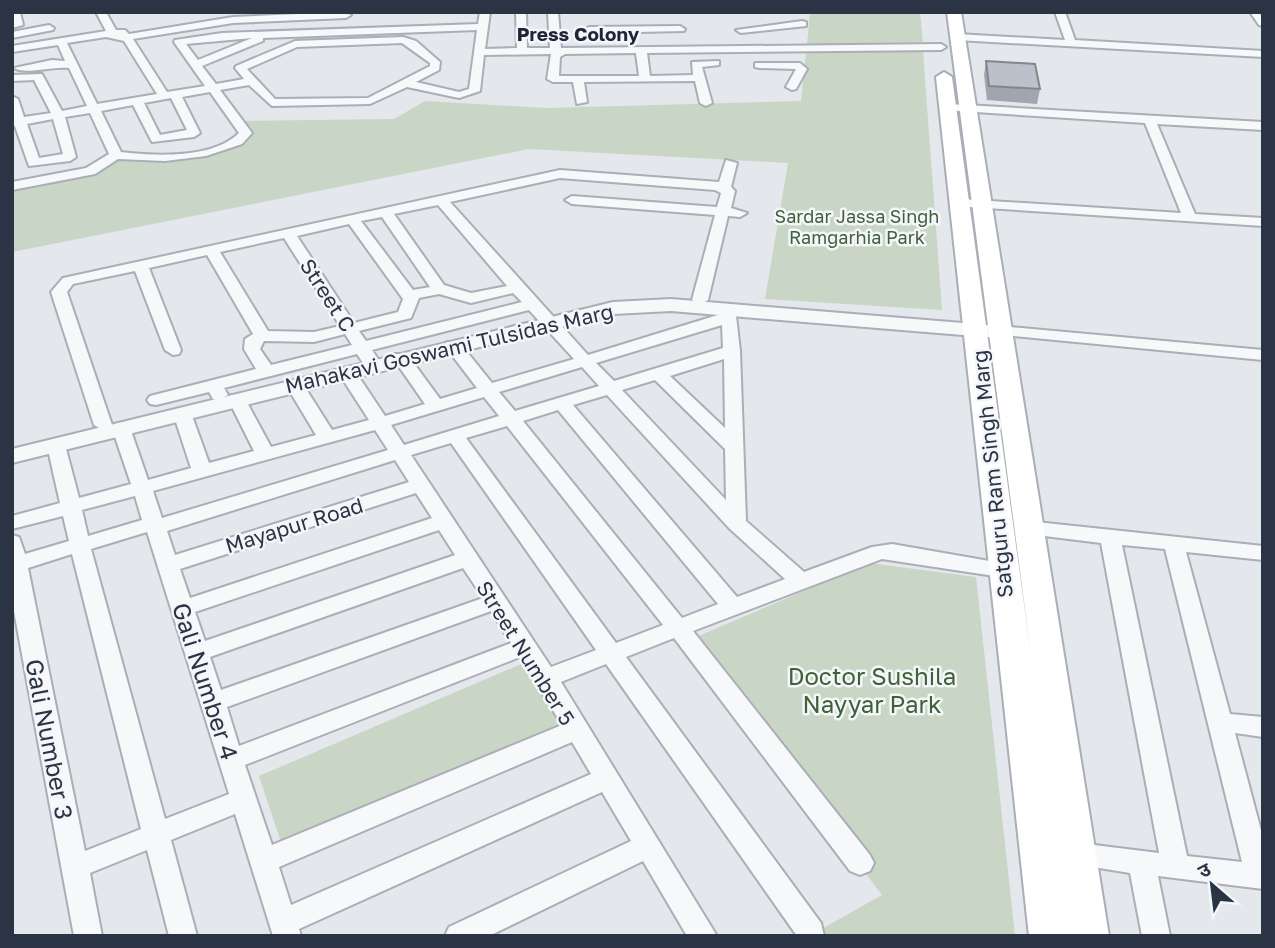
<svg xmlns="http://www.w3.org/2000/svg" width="1275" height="948" viewBox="0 0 1275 948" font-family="'Golos Text','Noto Sans Devanagari',sans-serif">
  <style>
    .green { fill: #c9d6c5 }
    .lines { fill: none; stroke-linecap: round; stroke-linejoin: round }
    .minor-casing { stroke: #a9aeb7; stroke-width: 4 }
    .tertiary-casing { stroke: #a9aeb7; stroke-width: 4 }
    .secondary-casing { stroke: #a9aeb7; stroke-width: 4 }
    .minor { fill: #f7f8fa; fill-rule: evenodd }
    .tertiary { fill: #f7f8fa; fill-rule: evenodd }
    .secondary { fill: #fff; fill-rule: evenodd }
    .wall { fill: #a1a5ae }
    .building { fill: #bbc0ca; stroke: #83868d; stroke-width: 2 }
    .labels { text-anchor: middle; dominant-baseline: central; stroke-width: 5; stroke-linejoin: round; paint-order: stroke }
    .far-park-label { font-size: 18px; fill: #3f6138; stroke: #f4f6f9 }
    .far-neighbourhood-label { font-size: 19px; font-weight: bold; fill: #1d2536; stroke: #f4f6f9 }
    .street-label { font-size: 21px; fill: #2b3445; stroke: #f4f6f9 }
    .near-park-label { font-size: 24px; fill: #3f6138; stroke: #f4f6f9 }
    .near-street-label { font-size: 24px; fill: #2b3445; stroke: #f4f6f9 }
  </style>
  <rect width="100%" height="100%" fill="#e4e7ec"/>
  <g class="green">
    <polygon points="810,12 920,12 923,42 807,45"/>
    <polygon points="923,51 942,310 765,299 788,163 529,149 12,252 12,187 100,171 116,157 152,162 235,146 251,132 243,121 394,119 425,101 547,108 801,101 806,53"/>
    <polygon points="869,563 976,577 1015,936 809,936 882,895 689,640"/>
    <polygon points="526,662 563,726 281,842 259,776"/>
  </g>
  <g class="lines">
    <g class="minor-casing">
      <g id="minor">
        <polygon points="12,12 20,12 23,25 12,28"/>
        <path d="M96,12H106L116,30H125L129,34L233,17L341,12L351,15L346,18L233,23L133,39L167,92L205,86L174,42L175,40L222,33L478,24L480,12H490L485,49L517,48L516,12H526L527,48H550L548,12H558L561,48L941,44L946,47L941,50L647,53L650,76L693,75L692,62L719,61V65L702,67L712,103L706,106L700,103L695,81L584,82L587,102L577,104L573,82H553L547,79L551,54L484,55L480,91L459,98L407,87L370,104L272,106L249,85L220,90L252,133L242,144L206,156L165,161L118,159L95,174L12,190V182L86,168L109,154L90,113L65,117L76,157L70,161L29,166L15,126L12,127V96L18,99L24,117L51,113L34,80L12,81V75L42,74L62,111L87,106L69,68C53,66 25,75 14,68L52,60L65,61L58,45L12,52V46L106,31ZM477,30L469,89L459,92L416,82L439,70L440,62L416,41L403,37L295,41L236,66L235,68L244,79L216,84L202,66L263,41V38ZM106,37L124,41L157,94L97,104L67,43ZM252,38L198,60L186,44ZM402,43L430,63V66L368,98L275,99L247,69L297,47ZM636,53L639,76H559L560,57L565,54ZM210,92L239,133C213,159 155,156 121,152L101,111L133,105L152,142L194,137L200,133L182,97ZM171,98L187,130L160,135L144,103ZM53,119L63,154L39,158L27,124Z"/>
        <polygon points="1055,12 1065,12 1075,40 1263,51 1263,57 957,40 952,37 957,34 1065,40"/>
        <polygon points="1250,12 1260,12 1263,26 1259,25"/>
        <polygon points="802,21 806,22 806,26 741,33 736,30"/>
        <polygon points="49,25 54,28 53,30 12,38 12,32"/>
        <polygon points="680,26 685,29 684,31 589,33 584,30 589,27"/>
        <polygon points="755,63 800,63 807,69 796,89 792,90 786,87 796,69 759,68 755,67"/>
        <polygon points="948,104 1263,122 1263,130 1157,124 1195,214 1263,218 1263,226 955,206 953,203 960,199 1181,213 1145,123 944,110 942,108"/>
        <path d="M726,160L737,163L731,187L735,191L731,208L747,213L740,217L728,216L708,300L700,305L692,300L715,215L572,204L565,200L572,196L717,207L721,193L715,190L560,178L450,202L588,355L721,314L723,307H735L740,351L746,521L804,572L872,547L892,544L1001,563L1009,565L1012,570L1009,575L1001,577L882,559L693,631L870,855L874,863L870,871L860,875L850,871L674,638L626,657L821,923L824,936H797L606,664L561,682L717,936H687L643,861L489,936H445L449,927L631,841L602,792L299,929L301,936H273L235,814L171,840L197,936H169L147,850L90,873L102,936H74L12,600V535L19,537L25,554L69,541L63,516L12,529V516L60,503L47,445L49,441L56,439L65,445L79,498L131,484L112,428L115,424L121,423L130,428L148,480L191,468L173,413L176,409H188L191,413L209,463L254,451L228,399L231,395H243L271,447L316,435L286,385L289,381H301L332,430L369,420L338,372L341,368H353L385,416L425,404L393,358L395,354H407L440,399L477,388L445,346L447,342H459L492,383L574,359L529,310L372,350L382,365L373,370L367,369L357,354L224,388L228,395L219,400L213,399L209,392L156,405L150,404L147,400L150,396L256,369L244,349L245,339L253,334L207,255L149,268L181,350L179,354L173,355L165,350L135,271L73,284L67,292L112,425L103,430L94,425L51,292L63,278L560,170L719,182ZM438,205L507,286L471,293L444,285L394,214ZM382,217L430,287L413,290L361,221ZM349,224L403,299L398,312L354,323L297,236ZM284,238L340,326L314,332L268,331L220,252ZM513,293L522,302L366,341L359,331L411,318L419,298L439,294L471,303ZM722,325L723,348L614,381L596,363ZM345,334L352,345L271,365L260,349L264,341L314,342ZM724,359L725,428L670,376ZM582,367L599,386L515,411L499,392ZM655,380L725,449L726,500L622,390ZM607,395L729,528L785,579L737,597L573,405ZM484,397L499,416L404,445L391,425ZM558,410L718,604L682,618L523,421ZM507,426L663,625L616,643L466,438ZM375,430L388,450L162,518L153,491ZM451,443L596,650L551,667L411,455ZM395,460L409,482L175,555L167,531ZM416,493L432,518L190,598L180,569ZM135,496L142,520L88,536L82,510ZM439,530L455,555L205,641L195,612ZM147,532L229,794L165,819L91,549ZM72,554L141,829L85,851L28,568ZM463,568L483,598L221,690L210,657ZM491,611L511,643L239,746L227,707ZM520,657L562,725L272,845L245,765ZM572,742L591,774L291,905L279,867Z"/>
        <polygon points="999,326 1263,350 1263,360 993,334 993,328"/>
        <path d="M1027,521L1263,546V560L1186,552L1230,714L1263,717V737L1235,733L1263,838V889L1158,876L1170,936H1142L1130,873L1068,863L1064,855L1068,847L1078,843L1159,853L1101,543L1020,533L1017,528ZM1122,545L1165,549L1242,862L1187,856Z"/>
      </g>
    </g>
    <g class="tertiary-casing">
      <polygon id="tertiary" points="671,299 999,326 1009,332 999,338 671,311 613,314 12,463 12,449 613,302"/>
    </g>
    <g class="secondary-casing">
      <polygon id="secondary" points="947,12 961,12 1109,936 1029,936 936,77 944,72 952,77 1031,655"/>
    </g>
    <use href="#minor" class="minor"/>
    <use href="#tertiary" class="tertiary"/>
    <use href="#secondary" class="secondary"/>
  </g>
  <polygon class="wall" points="986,61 1040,89 1037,104 987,100 984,75"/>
  <polygon class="building" points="986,61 1035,64 1040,89 989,86"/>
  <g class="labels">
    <g class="far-park-label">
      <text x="857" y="216">Sardar Jassa Singh<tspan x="857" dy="21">Ramgarhia Park</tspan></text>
    </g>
    <g class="far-neighbourhood-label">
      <text x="578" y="33">Press Colony</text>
    </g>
    <g class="street-label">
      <text transform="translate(328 295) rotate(57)">Street C</text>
      <text transform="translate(449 348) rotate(-13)">Mahakavi Goswami Tulsidas Marg</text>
      <text transform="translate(992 474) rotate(-96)">Satguru Ram Singh Marg</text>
      <text transform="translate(294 525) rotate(-17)">Mayapur Road</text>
      <text transform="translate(526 653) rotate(58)">Street Number 5</text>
    </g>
    <g class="near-park-label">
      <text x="872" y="675">Doctor Sushila<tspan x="872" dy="28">Nayyar Park</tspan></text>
    </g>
    <g class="near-street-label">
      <text transform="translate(206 681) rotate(72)">Gali Number 4</text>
      <text transform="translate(50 739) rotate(79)">Gali Number 3</text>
    </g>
  </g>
  <rect width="1275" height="948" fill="none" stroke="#2b3445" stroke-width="28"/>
  <g transform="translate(1212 885) rotate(332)" stroke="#f4f6f9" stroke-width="5" paint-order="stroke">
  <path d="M0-5L12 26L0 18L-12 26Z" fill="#2b3445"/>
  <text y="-10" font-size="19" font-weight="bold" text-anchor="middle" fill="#2b3445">उ</text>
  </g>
</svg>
